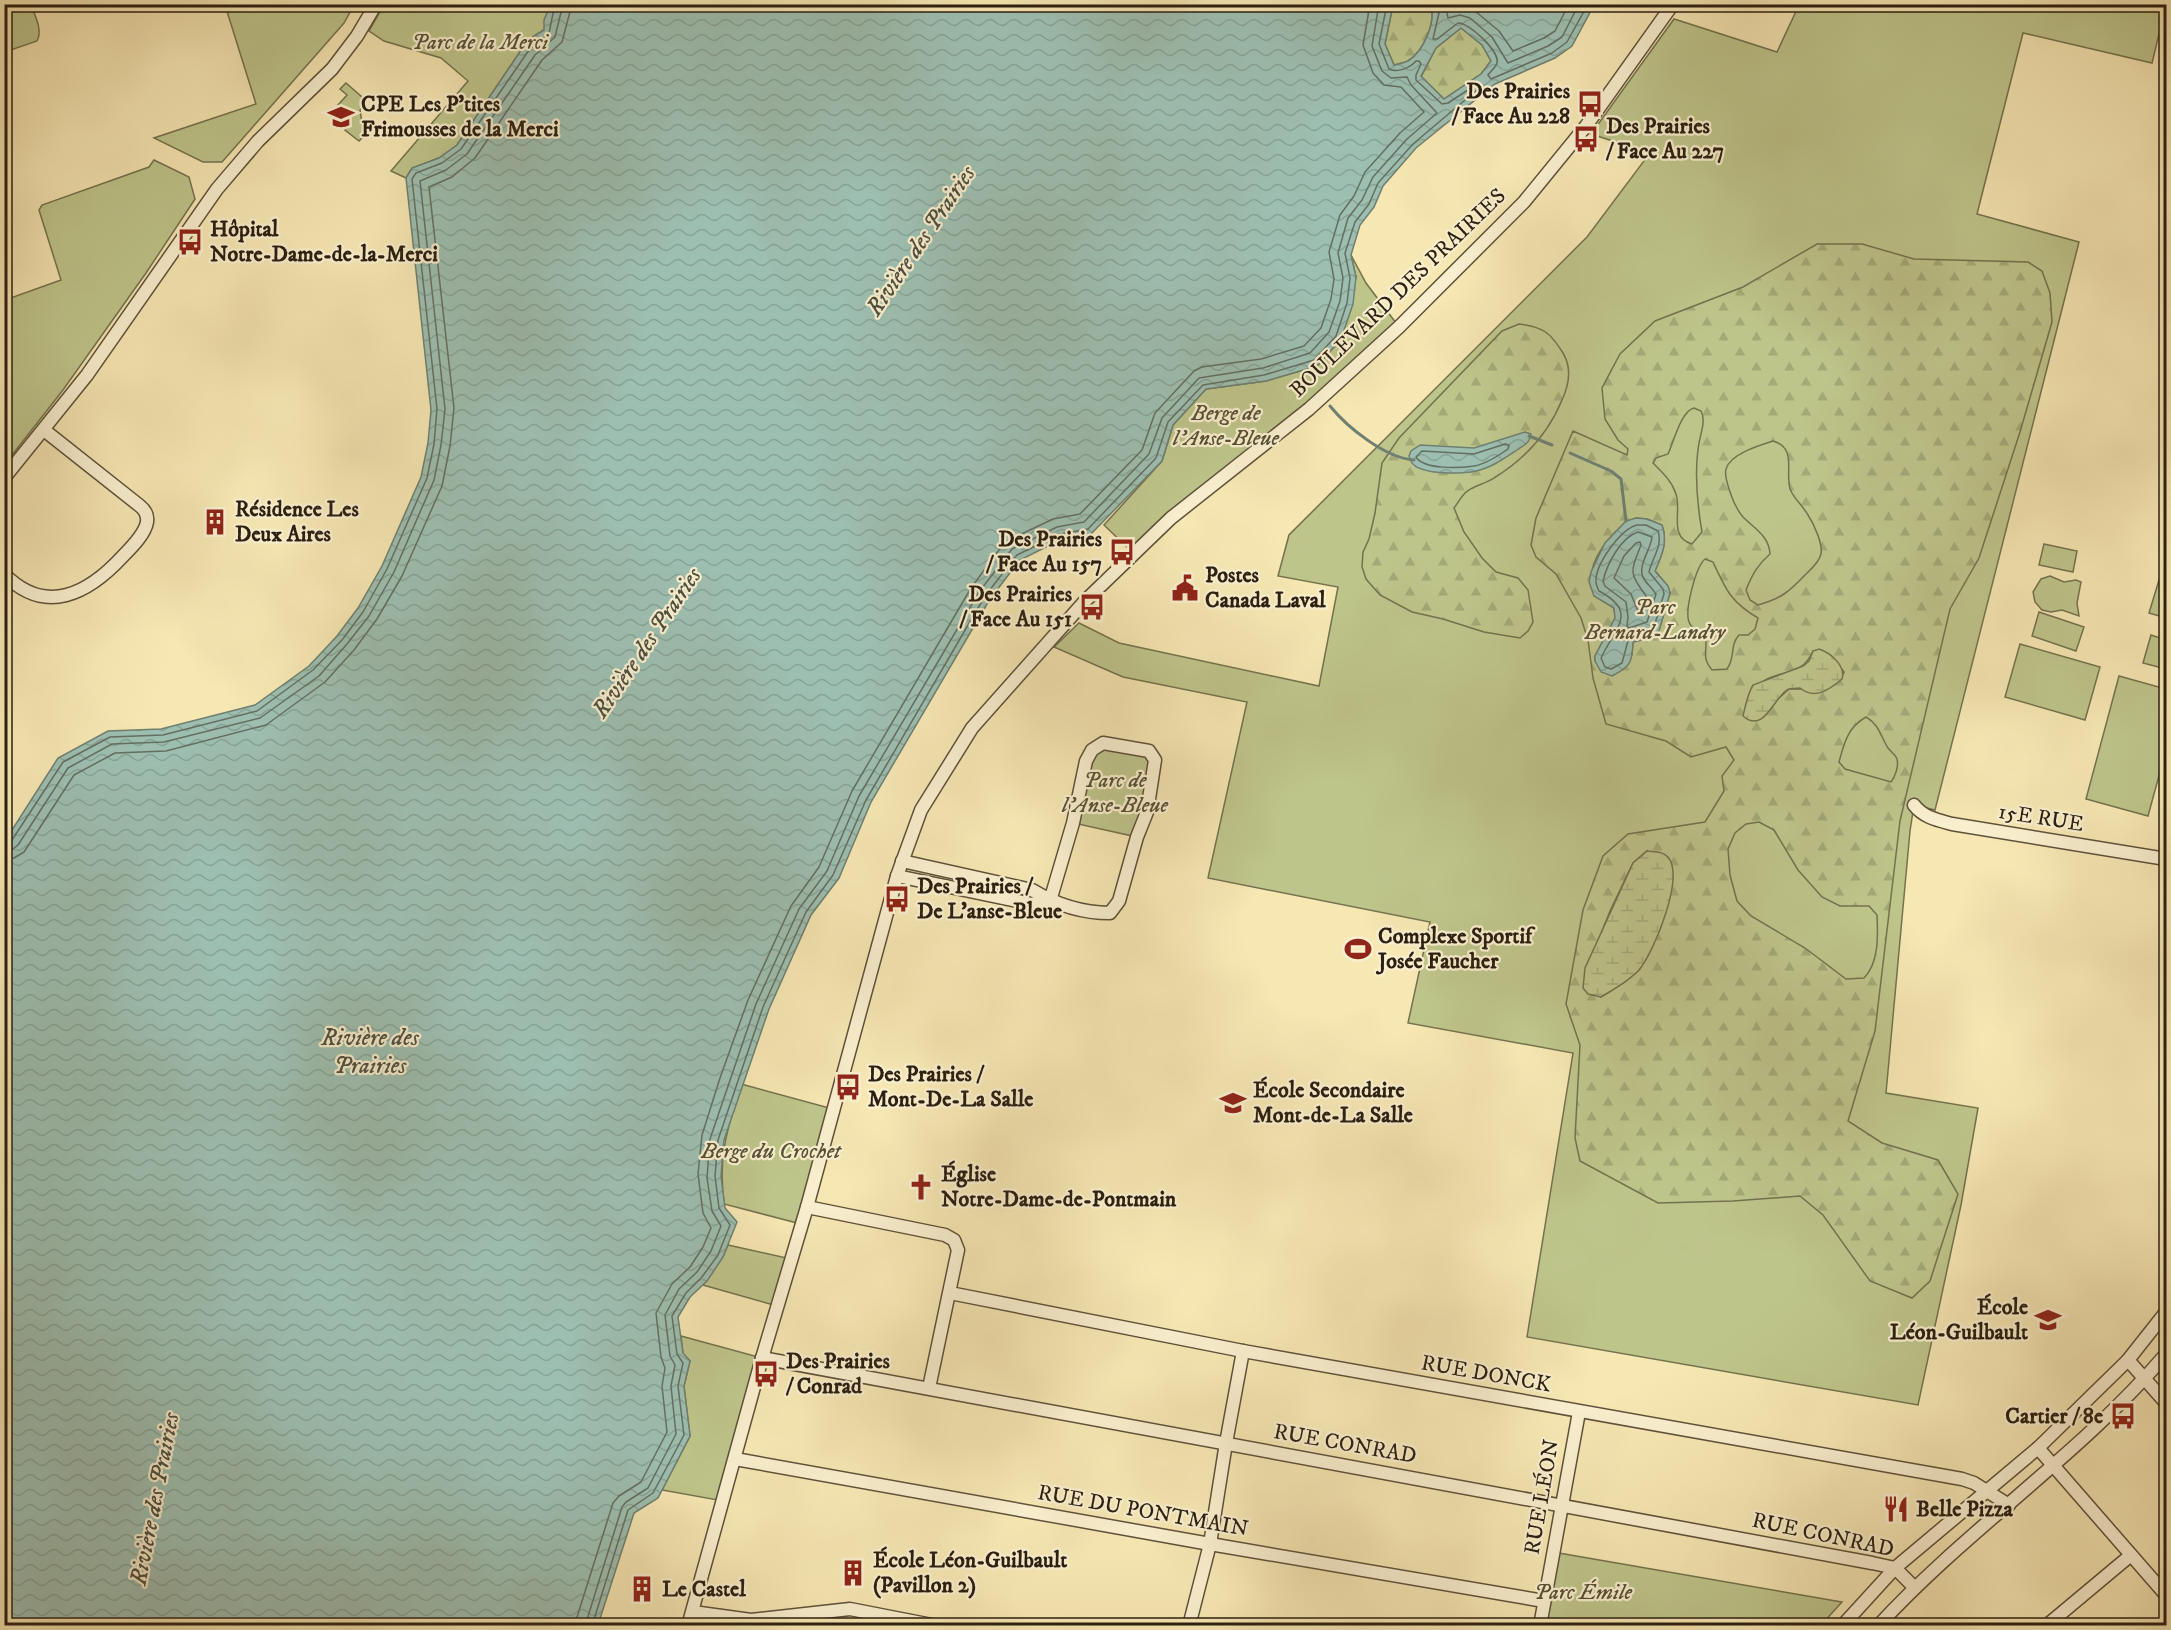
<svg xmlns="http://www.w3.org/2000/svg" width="2171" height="1630" viewBox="0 0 2171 1630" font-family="'IM FELL DW Pica',serif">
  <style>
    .green { fill: #bec58b; stroke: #74724e; stroke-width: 1.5 }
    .forest { fill: url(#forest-firs); stroke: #74724e; stroke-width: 1.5; fill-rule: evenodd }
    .wetland { fill: url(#wetland-marsh); stroke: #74724e; stroke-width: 1.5 }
    .water { fill: url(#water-waves); stroke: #6f7f71; stroke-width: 1.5; fill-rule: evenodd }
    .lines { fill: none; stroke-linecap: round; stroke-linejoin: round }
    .shore { stroke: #646f61; stroke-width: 1.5 }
    .stream { stroke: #6f7f71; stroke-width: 3 }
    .minor-casing { stroke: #5e513a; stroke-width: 15 }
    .minor { stroke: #f9efce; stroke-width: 12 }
    .labels { text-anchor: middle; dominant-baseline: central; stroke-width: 4.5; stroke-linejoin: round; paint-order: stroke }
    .park-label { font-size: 22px; font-style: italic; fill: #575136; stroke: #f9efce }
    .poi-label { font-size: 22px; font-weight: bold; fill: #2b1f11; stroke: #f9efce; text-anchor: start }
    .street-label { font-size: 22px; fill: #2b1f11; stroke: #f9efce }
    .water-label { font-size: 24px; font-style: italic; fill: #4d4f41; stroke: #f9efce }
  </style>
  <defs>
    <pattern id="forest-firs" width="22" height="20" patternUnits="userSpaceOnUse" patternTransform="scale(1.5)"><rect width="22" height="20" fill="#bec58b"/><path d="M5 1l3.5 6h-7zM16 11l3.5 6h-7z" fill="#a3a977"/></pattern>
    <pattern id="wetland-marsh" width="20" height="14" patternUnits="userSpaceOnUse" patternTransform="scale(1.5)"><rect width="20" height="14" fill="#bec58b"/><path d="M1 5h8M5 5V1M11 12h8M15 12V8" fill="none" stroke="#a3a977"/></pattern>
    <pattern id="water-waves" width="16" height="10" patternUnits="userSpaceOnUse" patternTransform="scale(1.5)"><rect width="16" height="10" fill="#9dbfb1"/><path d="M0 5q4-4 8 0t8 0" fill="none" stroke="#87a497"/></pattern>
  </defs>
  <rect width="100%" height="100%" fill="#f6e7b3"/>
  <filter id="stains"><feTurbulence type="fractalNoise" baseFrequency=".00333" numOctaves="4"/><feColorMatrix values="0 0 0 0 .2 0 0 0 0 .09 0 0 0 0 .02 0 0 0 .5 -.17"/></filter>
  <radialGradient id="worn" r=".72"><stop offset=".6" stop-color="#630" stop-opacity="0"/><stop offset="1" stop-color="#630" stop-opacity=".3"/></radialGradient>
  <g class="green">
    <path d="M5,4L31,5C35,16 43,30 37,41L5,52Z"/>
    <polygon points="225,5 354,5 344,23 222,162 203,162 154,138 256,104"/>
    <polygon points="384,5 551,5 544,30 534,36 524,46 457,145 439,158 412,168 406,178 391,171 468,81 441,58 384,41 369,31"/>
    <polygon points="1799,5 2166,5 2152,63 2023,33 1977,214 2079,242 1935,810 1914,805 1910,831 1886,1093 1978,1108 1961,1205 1918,1405 1527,1337 1573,1053 1408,1023 1430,922 1208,878 1247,702 1123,677 1054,647 1079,623 1119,643 1319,686 1338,587 1278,576 1289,535 1587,237 1650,153 1591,134 1674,19 1777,52"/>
    <polygon points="346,83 362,97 361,99 364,106 360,110 364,136 359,141 345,130 350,123 342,116 345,111 338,105 347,95 340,89"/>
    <polygon points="154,160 189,177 195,199 146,273 63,390 5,464 5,300 61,280 39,210 42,205 149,167"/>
    <polygon points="1351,255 1366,283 1399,327 1134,554 1104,525 1162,461 1173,425 1206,389 1266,381 1317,366 1341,339 1356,277"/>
    <polygon points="2044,544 2077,551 2073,572 2039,565"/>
    <polygon points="2050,576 2064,582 2076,580 2081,582 2077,603 2079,616 2062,610 2051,612 2042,610 2035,602 2033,592 2041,579"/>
    <polygon points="2159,580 2166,582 2166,618 2149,613"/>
    <polygon points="2039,612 2084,627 2076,651 2032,636"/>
    <polygon points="2151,635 2166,640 2166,669 2143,663"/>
    <polygon points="2020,644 2100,667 2085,720 2005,697"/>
    <polygon points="2119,676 2166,689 2166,750 2148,816 2086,799"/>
    <polygon points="1103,743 1149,751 1155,760 1137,837 1078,824 1086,761"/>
    <path d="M741,1084L833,1109L801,1224L724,1204C718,1154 727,1131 741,1084Z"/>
    <polygon points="728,1245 791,1259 778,1304 770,1304 703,1285 723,1257"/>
    <polygon points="681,1336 762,1358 723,1501 662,1490 690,1436 684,1386 690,1361 683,1354"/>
    <polygon points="1553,1552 1842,1602 1821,1625 1540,1626"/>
  </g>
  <g class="forest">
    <path d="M1393,5H1431C1436,22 1424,51 1408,61C1404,63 1398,64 1394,65L1385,44Z"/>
    <polygon points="1461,28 1482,45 1491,61 1481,74 1444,99 1421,77 1436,48"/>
    <path d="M1817,244H1862L1914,259L2028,262L2042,271L2050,293L2052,322L2020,432L1979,558L1950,609L1900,821L1875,1031L1848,1121L1882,1143L1938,1160L1958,1194L1930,1281L1912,1298L1870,1281L1823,1215L1800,1196L1733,1201L1658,1203L1580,1161L1575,1138L1580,1045L1566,1004L1583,910L1603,856L1628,834L1705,822L1724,791L1722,776L1734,760L1726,747L1691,757L1666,741L1606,724L1593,678L1588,640L1581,618L1556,574L1536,557L1531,545L1536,518L1573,431L1627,455L1628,449L1618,440L1605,419L1602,388L1620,354L1655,321L1743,287ZM1694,408L1701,411C1706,420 1701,432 1699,443C1694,472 1697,503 1702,532L1692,544C1668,537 1682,511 1676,494C1672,481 1662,472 1653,463L1656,458L1668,454C1674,441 1681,411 1694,408ZM1773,441C1797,448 1785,471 1790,489C1794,499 1803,506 1808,515C1814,524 1823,544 1821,554C1819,563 1810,570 1804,576C1789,592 1780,599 1758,605L1750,600L1746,590C1752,575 1758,564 1770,554C1769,536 1755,529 1743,517C1737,510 1733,501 1730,492C1728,486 1724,475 1726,469C1730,454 1760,445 1773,441ZM1636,518L1647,519L1662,525C1668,542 1662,555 1655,571L1668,586L1670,593L1659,630L1649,638L1633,642L1632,655L1595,661V656L1615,618L1614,608L1594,595C1593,588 1590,578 1592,571C1595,552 1618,524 1636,518ZM1705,559L1713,562C1726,590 1731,602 1758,618L1755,629L1748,635H1739C1729,646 1736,657 1727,669L1712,670C1703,659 1706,655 1706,642C1701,636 1694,630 1690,624C1683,613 1696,567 1705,559ZM1813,651L1836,662L1844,672C1838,694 1807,688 1789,689L1777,700L1766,715L1745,709C1749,698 1757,684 1767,679C1788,669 1802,675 1813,651ZM1866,717C1879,724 1881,737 1888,748C1891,752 1896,755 1897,759C1899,766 1895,777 1891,782L1845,769L1839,762C1844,743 1848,727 1866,717ZM1759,822L1774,830L1798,870L1822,897L1840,906H1869L1877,915C1878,935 1879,963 1864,978L1846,979L1805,948L1751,916L1737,901L1730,875L1728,849L1735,833L1746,824ZM1647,851L1640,969L1625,982L1601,997L1599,939L1610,911L1633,863Z"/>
    <path d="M1519,324C1543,327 1550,332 1563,353C1572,368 1569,385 1562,400C1548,434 1525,459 1494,478C1485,484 1472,486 1465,493C1461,497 1458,503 1454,508L1464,532L1482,558L1496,572L1518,578L1528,590L1533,622L1528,631L1520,638L1484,632L1443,619L1412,612L1380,595L1366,579L1362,567L1363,552L1369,539L1375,513L1382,463L1399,438L1502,331Z"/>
  </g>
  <g class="wetland">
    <path d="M1819,649C1831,653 1846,666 1842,679C1829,690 1815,700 1800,688C1796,689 1792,688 1789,689C1774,695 1765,735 1743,716C1745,707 1748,693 1753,685L1803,666L1809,661L1813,651Z"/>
    <path d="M1647,851C1655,852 1662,851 1668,857C1685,877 1654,952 1639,970C1629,981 1614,989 1601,997L1588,994L1583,988L1585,968L1633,863Z"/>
  </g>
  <g class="water">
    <path d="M551,4L1393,5L1385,44L1394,65C1398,64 1405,63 1408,61C1424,51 1436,22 1431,5H1594L1572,46L1555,58L1495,84L1416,148L1383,186L1374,207L1360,225L1351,255L1356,277L1353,304L1341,339L1317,366L1266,381L1206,389L1173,425L1162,461L1090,535L1062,539L1020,560L990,599L871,802L839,878L811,915L769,1009L724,1140L721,1176L725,1208L737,1222L723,1257L707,1281L690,1297L678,1317L683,1353L690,1361L684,1386L690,1436L658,1498L634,1513L598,1625H5V841L58,758L108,731L161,729L255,705L309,666L337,636L358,608L382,566L421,477L428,443L431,410L406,178L412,168L439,158L457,145L524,46L534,36L544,30V20ZM1461,28L1482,45L1491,61L1481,74L1444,99L1421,76L1436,48Z"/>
    <path d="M1525,432L1531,434C1530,443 1524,445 1517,450C1505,458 1491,468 1476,471C1462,474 1423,475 1413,464C1411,462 1410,459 1409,456L1411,451L1420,445L1474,448Z"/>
    <path d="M1636,518L1647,519L1662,525C1668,542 1662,555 1655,571L1668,586L1670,593L1659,631L1649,638L1633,642C1632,663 1631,666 1612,676L1601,672L1595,661V656L1615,618L1614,608L1594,596L1589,582L1591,572L1605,543L1626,521Z"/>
  </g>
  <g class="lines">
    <g class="shore">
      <path d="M1438,4L1439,13L1433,39H1437L1458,23C1468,22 1500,51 1497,63C1496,67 1490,72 1488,75L1491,79L1552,53L1567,42L1588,4"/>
      <polyline points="1445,4 1448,18 1460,15 1470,18 1492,37 1508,63 1548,46 1562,37 1579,4"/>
      <polyline points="1455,4 1467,6 1475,11 1499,31 1513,51 1544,38 1555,31 1569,4"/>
      <path d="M1505,444L1509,445L1508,449C1498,456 1486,464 1474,466C1460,468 1424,470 1416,457L1422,451L1474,454Z"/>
      <path d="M1637,525H1646L1658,531C1663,546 1652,558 1649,572L1663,589L1664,594L1654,627L1646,632L1629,637L1622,663L1611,669L1605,667L1601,658C1615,628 1639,612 1599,591C1598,589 1596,584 1596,582C1595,564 1621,529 1637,525Z"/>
      <path d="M1638,532L1652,537C1651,550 1636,567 1644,579C1647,584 1653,589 1656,594L1647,622L1629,628L1627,626L1628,617L1626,602L1605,586L1603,581C1607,564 1621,537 1638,532Z"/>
      <path d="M1636,543L1640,542L1641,545C1630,573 1629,572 1646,596L1642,608L1640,610L1637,609L1631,594L1614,578L1624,556Z"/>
      <polyline points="4,843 12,840 63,762 110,737 163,735 257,711 313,670 342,640 363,612 387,569 427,478 434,444 437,409 412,179 416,173 442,163 461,149 529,50 549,33 555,4"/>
      <polyline points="4,851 13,849 18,845 68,768 112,744 164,742 260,718 319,676 347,644 369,616 394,572 434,480 441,445 445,409 420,181 446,170 467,154 535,55 555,37 563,4"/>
      <polyline points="4,860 14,858 24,852 74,775 115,753 166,751 266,725 325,682 354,650 377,619 402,576 442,486 450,446 454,408 429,187 452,177 475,158 542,60 562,42 572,4"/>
      <polyline points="576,1626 577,1617 613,1503 619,1496 641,1482 667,1432 662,1386 665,1368 661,1357 656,1313 672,1284 690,1267 703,1247 711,1228 703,1213 698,1174 702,1135 720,1078 748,1000 791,906 819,867 852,791 971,588 1002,546 1009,540 1053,519 1080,514 1142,450 1155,413 1194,371 1202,367 1261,359 1304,346 1321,328 1331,299 1334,279 1329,252 1340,215 1354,196 1365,172 1400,133 1424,112 1401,87 1384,85 1373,73 1363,45 1370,4"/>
      <polyline points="585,1626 622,1507 626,1502 648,1488 676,1434 671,1386 675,1365 670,1356 665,1315 679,1289 697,1272 711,1251 721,1226 712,1211 707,1178 710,1139 756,1004 799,909 827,871 859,796 979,592 1012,549 1057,527 1084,522 1149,454 1162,418 1199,378 1263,368 1310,353 1329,332 1340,301 1343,278 1338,253 1348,218 1362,200 1373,177 1407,139 1437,113 1411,85 1407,77 1391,78 1382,71 1372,46 1379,4"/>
      <path d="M592,1626L628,1510L653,1493L684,1435L678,1386L683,1363L677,1354L672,1316L686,1293L702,1277L718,1255L730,1225L719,1208L715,1176L718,1140L763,1007L806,912L833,875L866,800L985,596L1017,555L1060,534L1088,529L1156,458L1168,422L1203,385L1264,375L1314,360L1336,336L1347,303L1350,278L1345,253L1355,222L1369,204L1378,183L1413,144L1478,89L1477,86H1474L1448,103L1442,104L1416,80V75L1421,64L1419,61H1416C1410,68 1398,73 1389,69L1379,44L1387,4"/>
    </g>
    <g class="stream">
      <path d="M1330,406C1347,427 1385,458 1414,460"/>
      <polyline points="1529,436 1552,445"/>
      <polyline points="1570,453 1611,471 1621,479 1626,521"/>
    </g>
    <g class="minor-casing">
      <g id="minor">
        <polyline points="4,478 87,375 217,189 258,141 332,69 357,36 376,4"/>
        <path d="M4,574C46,617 89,593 123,556C132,547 145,534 147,522C148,515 145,510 140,506L44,430"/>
        <path d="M1914,805C1923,817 1937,820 1952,824L2166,859"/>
        <path d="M902,861L1032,890C1055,904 1083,913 1110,913L1119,901L1137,837L1147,812L1155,760L1149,751L1103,743L1092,750L1086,761L1073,823L1050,901"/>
        <polyline points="897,876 1032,904 1050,901"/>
        <polyline points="807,1207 945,1235 954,1240 958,1250 929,1388"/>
        <polyline points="950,1293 1243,1351 1962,1479 1974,1483 2009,1505"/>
        <polyline points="762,1358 1872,1563 1895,1568 1914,1587"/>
        <polyline points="2128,1360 2166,1403"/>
        <polyline points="2038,1448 2166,1595"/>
        <polyline points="735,1459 1210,1544 1544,1601"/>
        <polyline points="693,1612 751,1620 850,1609 937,1626"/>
        <polyline points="688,1626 762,1358 807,1207 897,876 921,810 972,728 1085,601 1171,518 1309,409 1399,327 1524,202 1586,126 1673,4"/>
        <polyline points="1189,1626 1210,1544 1226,1443 1243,1351"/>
        <polyline points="1540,1626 1579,1412"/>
        <polyline points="1842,1626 1895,1568 2038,1448 2128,1360 2166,1312"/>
        <path d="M1878,1626C1968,1528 2080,1455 2166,1354"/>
        <polyline points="2046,1626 2131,1555"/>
      </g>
    </g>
    <use href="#minor" class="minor"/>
  </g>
  <defs>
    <g id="bus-bare" transform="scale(2.07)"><path d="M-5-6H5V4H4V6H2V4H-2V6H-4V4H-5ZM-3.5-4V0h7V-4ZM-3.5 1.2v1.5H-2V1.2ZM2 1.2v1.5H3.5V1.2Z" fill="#8f2418" stroke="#f9efce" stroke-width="2.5" paint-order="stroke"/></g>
    <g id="school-bare" transform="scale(2.07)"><path d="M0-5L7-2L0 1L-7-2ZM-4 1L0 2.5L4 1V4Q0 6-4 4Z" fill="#8f2418" stroke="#f9efce" stroke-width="2.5" paint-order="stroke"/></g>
    <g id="building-bare" transform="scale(2.07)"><path d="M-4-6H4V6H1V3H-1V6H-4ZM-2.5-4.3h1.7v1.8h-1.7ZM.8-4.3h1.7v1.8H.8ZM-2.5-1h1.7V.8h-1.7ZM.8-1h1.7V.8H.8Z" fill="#8f2418" stroke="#f9efce" stroke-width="2.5" paint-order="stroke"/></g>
    <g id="civic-bare" transform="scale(2.07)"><path d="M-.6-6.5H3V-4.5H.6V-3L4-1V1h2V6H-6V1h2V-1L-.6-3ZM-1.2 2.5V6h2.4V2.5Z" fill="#8f2418" stroke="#f9efce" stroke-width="2.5" paint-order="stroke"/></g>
    <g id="stadium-bare" transform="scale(2.07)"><path d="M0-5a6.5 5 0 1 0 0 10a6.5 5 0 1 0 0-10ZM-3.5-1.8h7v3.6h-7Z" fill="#8f2418" stroke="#f9efce" stroke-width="2.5" paint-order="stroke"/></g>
    <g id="church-bare" transform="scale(2.07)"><path d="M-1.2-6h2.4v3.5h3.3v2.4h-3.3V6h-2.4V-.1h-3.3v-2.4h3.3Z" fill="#8f2418" stroke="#f9efce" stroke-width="2.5" paint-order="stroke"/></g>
    <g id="restaurant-bare" transform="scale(2.07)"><path d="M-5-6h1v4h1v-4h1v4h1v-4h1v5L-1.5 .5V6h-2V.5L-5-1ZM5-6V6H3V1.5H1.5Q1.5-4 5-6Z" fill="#8f2418" stroke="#f9efce" stroke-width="2.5" paint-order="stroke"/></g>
  </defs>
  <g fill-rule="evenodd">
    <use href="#bus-bare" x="1590" y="104"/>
    <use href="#school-bare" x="341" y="117"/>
    <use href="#bus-bare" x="1586" y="139"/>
    <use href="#bus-bare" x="190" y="242"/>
    <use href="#building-bare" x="215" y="522"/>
    <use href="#bus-bare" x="1122" y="552"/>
    <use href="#civic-bare" x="1185" y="588"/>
    <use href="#bus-bare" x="1092" y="607"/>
    <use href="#bus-bare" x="897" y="899"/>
    <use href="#stadium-bare" x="1358" y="949"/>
    <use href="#bus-bare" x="848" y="1087"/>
    <use href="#school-bare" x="1233" y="1103"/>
    <use href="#church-bare" x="921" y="1187"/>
    <use href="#school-bare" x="2048" y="1320"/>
    <use href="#bus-bare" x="766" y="1374"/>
    <use href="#bus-bare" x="2123" y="1416"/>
    <use href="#restaurant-bare" x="1896" y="1509"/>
    <use href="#building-bare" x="853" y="1573"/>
    <use href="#building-bare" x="642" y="1589"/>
  </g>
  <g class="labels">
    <g class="park-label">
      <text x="480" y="42">Parc de la Merci</text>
      <text x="1226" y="413">Berge de<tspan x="1226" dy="25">l'Anse-Bleue</tspan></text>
      <text x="1655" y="607">Parc<tspan x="1655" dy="25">Bernard-Landry</tspan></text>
      <text x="1115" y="780">Parc de<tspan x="1115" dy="25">l'Anse-Bleue</tspan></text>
      <text x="771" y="1151">Berge du Crochet</text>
      <text x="1583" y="1592">Parc Émile</text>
    </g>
    <g class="poi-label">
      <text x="1570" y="91" text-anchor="end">Des Prairies<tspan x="1570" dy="25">/ Face Au 228</tspan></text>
      <text x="361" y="104">CPE Les P'tites<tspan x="361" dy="25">Frimousses de la Merci</tspan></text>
      <text x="1606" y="126">Des Prairies<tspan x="1606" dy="25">/ Face Au 227</tspan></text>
      <text x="210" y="229">Hôpital<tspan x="210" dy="25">Notre-Dame-de-la-Merci</tspan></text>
      <text x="235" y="509">Résidence Les<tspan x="235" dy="25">Deux Aires</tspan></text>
      <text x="1102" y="539" text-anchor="end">Des Prairies<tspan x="1102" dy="25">/ Face Au 157</tspan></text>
      <text x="1205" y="575">Postes<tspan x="1205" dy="25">Canada Laval</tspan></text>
      <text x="1072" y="594" text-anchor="end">Des Prairies<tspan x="1072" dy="25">/ Face Au 151</tspan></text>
      <text x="917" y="886">Des Prairies /<tspan x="917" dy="25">De L'anse-Bleue</tspan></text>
      <text x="1378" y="936">Complexe Sportif<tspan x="1378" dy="25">Josée Faucher</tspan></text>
      <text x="868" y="1074">Des Prairies /<tspan x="868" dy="25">Mont-De-La Salle</tspan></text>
      <text x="1253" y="1090">École Secondaire<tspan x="1253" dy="25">Mont-de-La Salle</tspan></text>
      <text x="941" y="1174">Église<tspan x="941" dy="25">Notre-Dame-de-Pontmain</tspan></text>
      <text x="2028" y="1307" text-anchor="end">École<tspan x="2028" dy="25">Léon-Guilbault</tspan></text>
      <text x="786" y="1361">Des Prairies<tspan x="786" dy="25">/ Conrad</tspan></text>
      <text x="2103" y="1416" text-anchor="end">Cartier / 8e</text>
      <text x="1916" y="1509">Belle Pizza</text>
      <text x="873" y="1560">École Léon-Guilbault<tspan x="873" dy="25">(Pavillon 2)</tspan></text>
      <text x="662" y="1589">Le Castel</text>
    </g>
    <g class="street-label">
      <text transform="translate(1398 293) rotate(-44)">BOULEVARD DES PRAIRIES</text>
      <text transform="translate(2041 818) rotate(9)">15E RUE</text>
      <text transform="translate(1486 1374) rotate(10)">RUE DONCK</text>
      <text transform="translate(1345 1444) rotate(10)">RUE CONRAD</text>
      <text transform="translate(1542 1497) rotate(-80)">RUE LÉON</text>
      <text transform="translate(1143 1511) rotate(10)">RUE DU PONTMAIN</text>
      <text transform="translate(1823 1535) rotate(12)">RUE CONRAD</text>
    </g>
    <g class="water-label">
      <text transform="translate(921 241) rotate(-56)">Rivière des Prairies</text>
      <text transform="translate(647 643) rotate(-56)">Rivière des Prairies</text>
      <text x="370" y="1038">Rivière des<tspan x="370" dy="28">Prairies</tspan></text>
      <text transform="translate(155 1499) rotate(-79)">Rivière des Prairies</text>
    </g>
  </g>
  <rect width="2171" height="1630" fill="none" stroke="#f6e7b3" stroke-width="24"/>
  <rect x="6" y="6" width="2159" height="1618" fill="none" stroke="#2b1f11" stroke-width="3"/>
  <rect x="12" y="12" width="2147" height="1606" fill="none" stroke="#2b1f11" stroke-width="1.5"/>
  <rect width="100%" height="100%" filter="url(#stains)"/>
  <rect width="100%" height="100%" fill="url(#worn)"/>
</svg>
